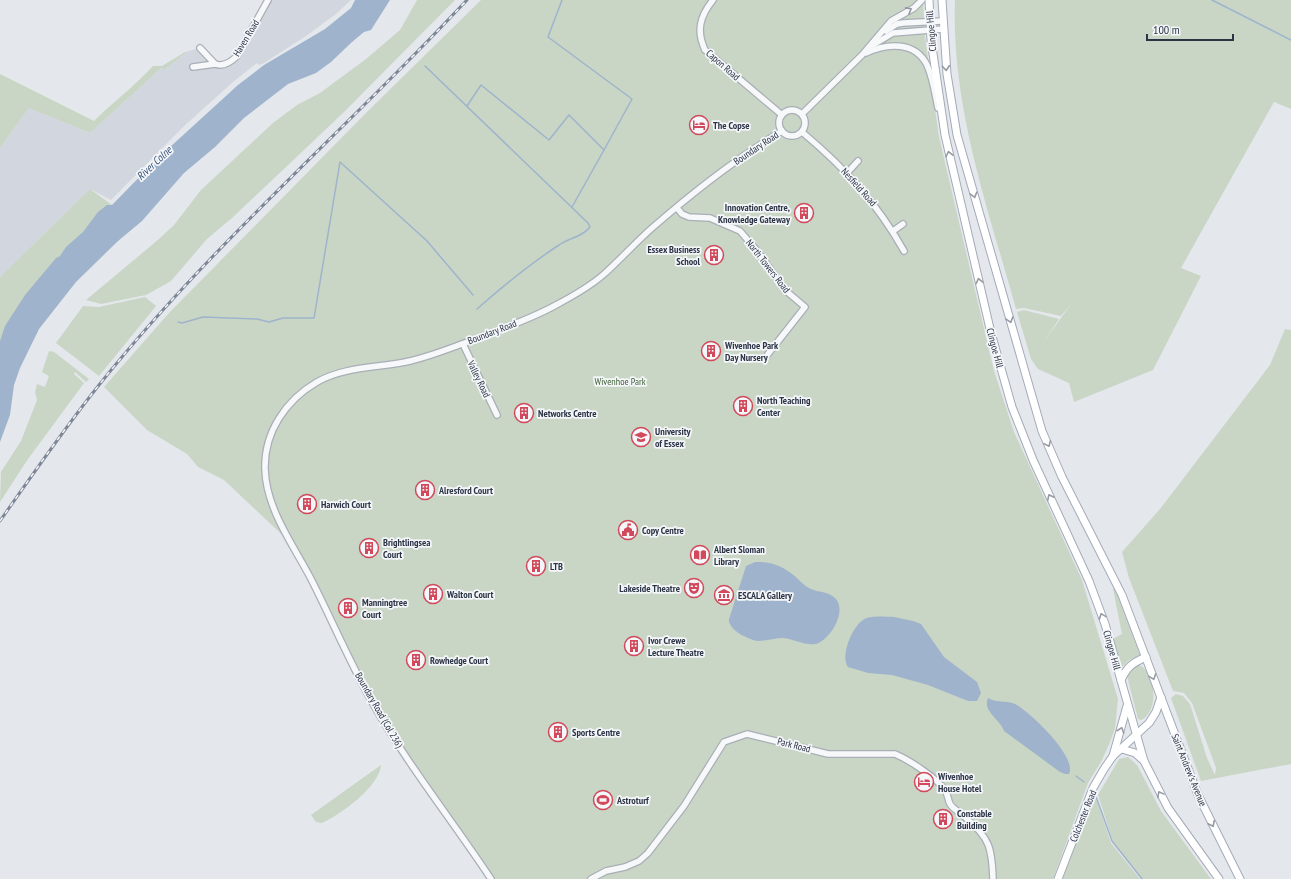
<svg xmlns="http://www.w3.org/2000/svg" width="1291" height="879" viewBox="0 0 1291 879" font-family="'PT Sans Narrow',sans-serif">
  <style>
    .built { fill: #d2d6de }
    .green { fill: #c9d6c5 }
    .water { fill: #9fb4cc }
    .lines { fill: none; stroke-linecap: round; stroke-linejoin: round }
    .stream { stroke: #9fb4cc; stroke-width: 1.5 }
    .minor-casing { stroke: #a9aeb7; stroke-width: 8 }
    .major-casing { stroke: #a3abb8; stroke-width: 9 }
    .minor { stroke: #f7f8fa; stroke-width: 5.5 }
    .major { stroke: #fff; stroke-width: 7 }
    .rail-casing { stroke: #7d8696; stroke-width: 3 }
    .rail { stroke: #f4f6f9; stroke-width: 1.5; stroke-dasharray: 4.5; stroke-linecap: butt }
    .oneway { stroke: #9196a0 }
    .oneway2 { stroke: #959aa2 }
    .labels { text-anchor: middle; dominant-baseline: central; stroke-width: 3.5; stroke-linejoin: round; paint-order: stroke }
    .street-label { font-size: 10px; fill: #2b3445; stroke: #f4f6f9 }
    .poi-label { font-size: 10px; font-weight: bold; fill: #2b3445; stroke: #f4f6f9; text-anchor: start }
    .park-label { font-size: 10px; fill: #3f6138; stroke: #f4f6f9 }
    .water-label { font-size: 11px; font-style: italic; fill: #34527a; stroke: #f4f6f9 }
  </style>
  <rect width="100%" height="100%" fill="#e4e7ec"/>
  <polygon class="built" points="266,0 351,0 336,14 306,36 264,63 259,65 257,63 233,82 183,127 111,200 90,189 0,277 0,148 29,108 90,133 161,68 162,70 185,54 185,52 200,48 215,64 232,61"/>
  <g class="green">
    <polygon points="417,0 455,0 343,113 232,218 207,239 171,281 146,295 101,304 86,300 159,239 174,225 201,190 273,123 297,105 320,93 366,59 400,30"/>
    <polygon points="481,0 923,0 925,37 939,137 994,371 1014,432 1082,580 1118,699 1115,728 1110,742 1102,760 1088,783 1053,879 491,879 371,701 293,545 224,480 198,467 187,454 147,430 104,387 169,313 365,114"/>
    <path d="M955,0H1291V109L1274,102L1181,268L1201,276L1153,370L1074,402L1069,383L1038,369L1031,359L1017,312L1024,310L1059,319L1043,343L1071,304L1061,316L1024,308L1016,309C988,208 951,106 955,0Z"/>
    <path d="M185,52L186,53L163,70L161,68L90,133L29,108L0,148V74L94,121C113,102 135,86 153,66H162Z"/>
    <polygon points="90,189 112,205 0,366 0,277"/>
    <polygon points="145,297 156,306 99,376 56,343 83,306 99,307"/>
    <polygon points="1285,329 1291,330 1291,764 1201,781 1171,698 1176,694 1183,696 1190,704 1207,758 1215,775 1216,768 1192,703 1184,693 1173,691 1129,578 1122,552 1160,509 1270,365"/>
    <polygon points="49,351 54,352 89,379 86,382 75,372 74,374 84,383 28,459 0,502 1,472 21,441 37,400 35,392 37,384 45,387 49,376 42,372"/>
    <polygon points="1115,588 1140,655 1129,660 1122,667 1113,639 1122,634 1113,589"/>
    <path d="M1136,665C1152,663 1163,709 1141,720L1138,719L1127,676L1129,671Z"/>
    <polygon points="1128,757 1137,765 1161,811 1211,879 1142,879 1113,842 1098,795 1119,759"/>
    <path d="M381,765C379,787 341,814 322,823L316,822L311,815Z"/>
    <polygon points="1095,795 1111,843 1140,879 1062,879"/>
  </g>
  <g class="water">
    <polygon points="355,0 390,0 371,30 364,32 352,42 331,62 316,73 288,84 244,118 215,147 184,173 142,221 118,241 76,282 39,329 20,368 14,385 10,415 0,442 0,341 5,326 25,295 56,258 60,256 66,247 83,232 98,212 107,205 112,205 158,158 238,85 264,65 325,29 351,8"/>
    <path d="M755,562C771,561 785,567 797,578C801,582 806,587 811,589C820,593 829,591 836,599C847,612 830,640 816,644C805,646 794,639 783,638C775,638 766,641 758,641C750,640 733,632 730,624C728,621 729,619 730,616L746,566Z"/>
    <path d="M894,617L913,621L921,624L944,657L977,682L981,693L977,701H968L928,685L892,675L868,673L848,667C840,656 852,627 863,620C870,615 885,617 894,617Z"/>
    <path d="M988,698C996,703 1006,700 1015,704C1029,711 1078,757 1069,774H1065L1060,772L1004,731C1000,719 982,711 988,698Z"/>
  </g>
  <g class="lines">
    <g class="stream">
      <polyline points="1212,0 1291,40"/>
      <path d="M425,66L588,223L590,227C581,238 570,237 559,245C530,264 503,286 477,309"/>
      <polyline points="467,106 481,85 549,140 569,115 604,150 632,99 548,37 562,0"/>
      <polyline points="572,207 604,150"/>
      <polyline points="178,322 182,323 203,317 257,319 269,322 283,318 314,318 340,162 427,241 473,295"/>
      <polyline points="1076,776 1084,782"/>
      <polyline points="1094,791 1112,841 1142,879"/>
    </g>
    <g class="minor-casing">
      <g id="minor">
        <path d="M713,0C700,16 696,31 705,50L782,115"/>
        <polyline points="886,31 897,24 903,23 942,21"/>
        <polyline points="873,45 893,33 943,29"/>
        <path d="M200,48L215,64C223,67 231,62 237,56L268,0"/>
        <path d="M866,53C887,43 915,41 927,65C933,78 935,94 938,108"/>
        <polyline points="193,67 215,64"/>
        <circle cx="792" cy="123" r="13"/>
        <polyline points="802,114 862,55 891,21 914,8 922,0"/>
        <path d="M802,132C845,168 877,203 904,251"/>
        <polyline points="847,173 858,161"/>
        <polyline points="677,208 682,214 689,217 710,218 740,231 758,252 785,290 805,307 768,354"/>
        <polyline points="893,231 903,224"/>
        <polyline points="463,344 497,415"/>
        <path d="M491,879C452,820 407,764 372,702C349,661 331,618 310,577C292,543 266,508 265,469C264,432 286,400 317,382C345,366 380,368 410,361C432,356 453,347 473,340C501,329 531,319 556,305C573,296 589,287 603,275C620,260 635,243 652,228C692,193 735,159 782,131"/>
        <path d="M591,879L606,871L625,867L639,861L648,853L684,806L724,742L747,734L828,754H895C909,760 939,779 946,792C948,796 948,800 950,804C953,809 962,814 966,818C990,838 992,849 993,879"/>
      </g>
    </g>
    <g class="major-casing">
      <g id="major">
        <polyline points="929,0 931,40 945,135 991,333 1012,407 1033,460 1089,581 1105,624 1144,761 1168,808 1219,879"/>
        <polyline points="942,0 947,74 957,135 1042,431 1062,477 1122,595 1198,795 1240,879"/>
        <path d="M1121,680C1127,667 1132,663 1146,657"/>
        <polyline points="1122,749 1135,753 1144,761"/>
        <polyline points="1113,756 1127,706"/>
        <polyline points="1058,879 1093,788 1104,769 1113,756 1149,723 1156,712 1161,697"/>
      </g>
    </g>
    <use href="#minor" class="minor"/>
    <use href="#major" class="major"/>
    <g class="rail-casing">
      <path id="rail" d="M0,521C32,475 64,429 99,385C194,266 307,164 413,56C431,38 449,19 467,0"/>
    </g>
    <use href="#rail" class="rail"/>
  </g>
  <defs><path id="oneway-chevron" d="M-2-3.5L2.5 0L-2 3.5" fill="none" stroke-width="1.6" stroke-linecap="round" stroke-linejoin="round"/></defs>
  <use class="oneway" href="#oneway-chevron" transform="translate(909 10) rotate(-29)"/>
  <g class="oneway2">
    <use href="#oneway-chevron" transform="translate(946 68) rotate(85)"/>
    <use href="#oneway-chevron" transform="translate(949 154) rotate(-103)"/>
    <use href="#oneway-chevron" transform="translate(974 195) rotate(75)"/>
    <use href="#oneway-chevron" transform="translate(979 281) rotate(-103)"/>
    <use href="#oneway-chevron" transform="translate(1010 320) rotate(74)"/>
    <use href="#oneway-chevron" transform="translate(1048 444) rotate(66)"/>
    <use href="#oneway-chevron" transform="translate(1050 497) rotate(-116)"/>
    <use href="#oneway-chevron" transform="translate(1102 616) rotate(-110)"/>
    <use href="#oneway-chevron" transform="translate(1153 677) rotate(70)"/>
    <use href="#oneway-chevron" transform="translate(1121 730) rotate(-71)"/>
    <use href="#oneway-chevron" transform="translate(1160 794) rotate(-118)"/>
    <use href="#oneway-chevron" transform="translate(1212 824) rotate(63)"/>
  </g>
  <defs>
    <g id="hotel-ring" transform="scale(1)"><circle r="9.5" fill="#f4f6f9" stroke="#d1495b" stroke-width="1.5"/><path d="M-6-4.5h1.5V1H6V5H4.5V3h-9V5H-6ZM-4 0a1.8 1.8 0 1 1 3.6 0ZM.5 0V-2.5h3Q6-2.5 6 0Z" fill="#d1495b"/></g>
    <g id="building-ring" transform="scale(1)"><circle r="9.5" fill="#f4f6f9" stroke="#d1495b" stroke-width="1.5"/><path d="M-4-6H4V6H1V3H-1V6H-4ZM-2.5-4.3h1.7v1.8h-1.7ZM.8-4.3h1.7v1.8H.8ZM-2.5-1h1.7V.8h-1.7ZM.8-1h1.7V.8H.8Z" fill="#d1495b"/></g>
    <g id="university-ring" transform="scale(1)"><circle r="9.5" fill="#f4f6f9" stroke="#d1495b" stroke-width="1.5"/><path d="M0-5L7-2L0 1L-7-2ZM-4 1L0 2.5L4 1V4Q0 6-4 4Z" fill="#d1495b"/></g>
    <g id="civic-ring" transform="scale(1)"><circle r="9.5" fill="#f4f6f9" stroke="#d1495b" stroke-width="1.5"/><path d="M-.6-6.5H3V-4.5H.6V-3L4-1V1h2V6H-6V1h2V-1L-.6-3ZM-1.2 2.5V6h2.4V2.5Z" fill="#d1495b"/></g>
    <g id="library-ring" transform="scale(1)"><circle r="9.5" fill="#f4f6f9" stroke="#d1495b" stroke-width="1.5"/><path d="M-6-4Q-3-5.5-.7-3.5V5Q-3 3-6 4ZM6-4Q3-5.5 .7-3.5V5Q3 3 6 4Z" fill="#d1495b"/></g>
    <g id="theatre-ring" transform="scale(1)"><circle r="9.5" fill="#f4f6f9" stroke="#d1495b" stroke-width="1.5"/><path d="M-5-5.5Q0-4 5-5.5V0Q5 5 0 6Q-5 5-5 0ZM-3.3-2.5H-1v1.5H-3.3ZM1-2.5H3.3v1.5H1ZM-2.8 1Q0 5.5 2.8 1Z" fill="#d1495b"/></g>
    <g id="museum-ring" transform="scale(1)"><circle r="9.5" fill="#f4f6f9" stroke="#d1495b" stroke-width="1.5"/><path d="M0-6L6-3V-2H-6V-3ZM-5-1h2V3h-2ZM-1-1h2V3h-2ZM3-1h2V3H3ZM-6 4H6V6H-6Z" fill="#d1495b"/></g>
    <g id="stadium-ring" transform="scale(1)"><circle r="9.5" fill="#f4f6f9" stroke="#d1495b" stroke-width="1.5"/><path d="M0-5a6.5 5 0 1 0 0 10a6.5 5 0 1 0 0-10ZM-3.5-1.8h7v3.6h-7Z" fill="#d1495b"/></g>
  </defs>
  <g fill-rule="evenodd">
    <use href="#hotel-ring" x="699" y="125"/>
    <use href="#building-ring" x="804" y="213"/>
    <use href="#building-ring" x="714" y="255"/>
    <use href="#building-ring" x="711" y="351"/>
    <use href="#building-ring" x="743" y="406"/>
    <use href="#building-ring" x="524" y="413"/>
    <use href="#university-ring" x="641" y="437"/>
    <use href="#building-ring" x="425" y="490"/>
    <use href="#building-ring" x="307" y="504"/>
    <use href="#civic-ring" x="628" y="530"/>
    <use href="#building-ring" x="369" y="548"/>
    <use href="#library-ring" x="700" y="555"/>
    <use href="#building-ring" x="536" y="566"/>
    <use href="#theatre-ring" x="694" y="588"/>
    <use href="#building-ring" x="433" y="594"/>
    <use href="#museum-ring" x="724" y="595"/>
    <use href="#building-ring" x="348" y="608"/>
    <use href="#building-ring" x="634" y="646"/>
    <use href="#building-ring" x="416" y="660"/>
    <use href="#building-ring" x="558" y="732"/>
    <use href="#hotel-ring" x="924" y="782"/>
    <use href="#stadium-ring" x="603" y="800"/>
    <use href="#building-ring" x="943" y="819"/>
  </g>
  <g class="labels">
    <g class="street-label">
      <text transform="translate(931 31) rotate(-95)">Clingoe Hill</text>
      <text transform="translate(246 38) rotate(-59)">Haven Road</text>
      <text transform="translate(723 65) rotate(41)">Capon Road</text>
      <text transform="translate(756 148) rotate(-34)">Boundary Road</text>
      <text transform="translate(859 187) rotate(48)">Nesfield Road</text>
      <text transform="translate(768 266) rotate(52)">North Towers Road</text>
      <text transform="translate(492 332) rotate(-21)">Boundary Road</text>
      <text transform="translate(995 348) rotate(75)">Clingoe Hill</text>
      <text transform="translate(479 379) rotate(64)">Valley Road</text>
      <text transform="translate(1112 650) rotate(74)">Clingoe Hill</text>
      <text transform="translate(379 710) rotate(60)">Boundary Road (Col 236)</text>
      <text transform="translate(794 745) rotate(14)">Park Road</text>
      <text transform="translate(1189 770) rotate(68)">Saint Andrew's Avenue</text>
      <text transform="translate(1083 816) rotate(-68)">Colchester Road</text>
    </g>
    <g class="poi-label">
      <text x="713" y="125">The Copse</text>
      <text x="790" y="207" text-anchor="end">Innovation Centre,<tspan x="790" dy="12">Knowledge Gateway</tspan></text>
      <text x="700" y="249" text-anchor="end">Essex Business<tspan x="700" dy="12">School</tspan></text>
      <text x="725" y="345">Wivenhoe Park<tspan x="725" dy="12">Day Nursery</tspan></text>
      <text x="757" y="400">North Teaching<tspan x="757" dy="12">Center</tspan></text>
      <text x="538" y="413">Networks Centre</text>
      <text x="655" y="431">University<tspan x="655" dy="12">of Essex</tspan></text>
      <text x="439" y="490">Alresford Court</text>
      <text x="321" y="504">Harwich Court</text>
      <text x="642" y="530">Copy Centre</text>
      <text x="383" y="542">Brightlingsea<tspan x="383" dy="12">Court</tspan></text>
      <text x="714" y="549">Albert Sloman<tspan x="714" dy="12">Library</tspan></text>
      <text x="550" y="566">LTB</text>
      <text x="680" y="588" text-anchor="end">Lakeside Theatre</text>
      <text x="447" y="594">Walton Court</text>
      <text x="738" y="595">ESCALA Gallery</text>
      <text x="362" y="602">Manningtree<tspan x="362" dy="12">Court</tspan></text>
      <text x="648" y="640">Ivor Crewe<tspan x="648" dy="12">Lecture Theatre</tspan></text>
      <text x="430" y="660">Rowhedge Court</text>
      <text x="572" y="732">Sports Centre</text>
      <text x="938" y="776">Wivenhoe<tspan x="938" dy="12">House Hotel</tspan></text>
      <text x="617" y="800">Astroturf</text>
      <text x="957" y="813">Constable<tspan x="957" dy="12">Building</tspan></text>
    </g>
    <g class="park-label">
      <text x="620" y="381">Wivenhoe Park</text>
    </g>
    <g class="water-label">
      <text transform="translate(154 163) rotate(-43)">River Colne</text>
    </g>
  </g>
  <path d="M1147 34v6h86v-6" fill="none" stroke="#2b3445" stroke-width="2"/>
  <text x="1153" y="34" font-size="12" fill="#2b3445" stroke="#f4f6f9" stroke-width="3" paint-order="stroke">100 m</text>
</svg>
